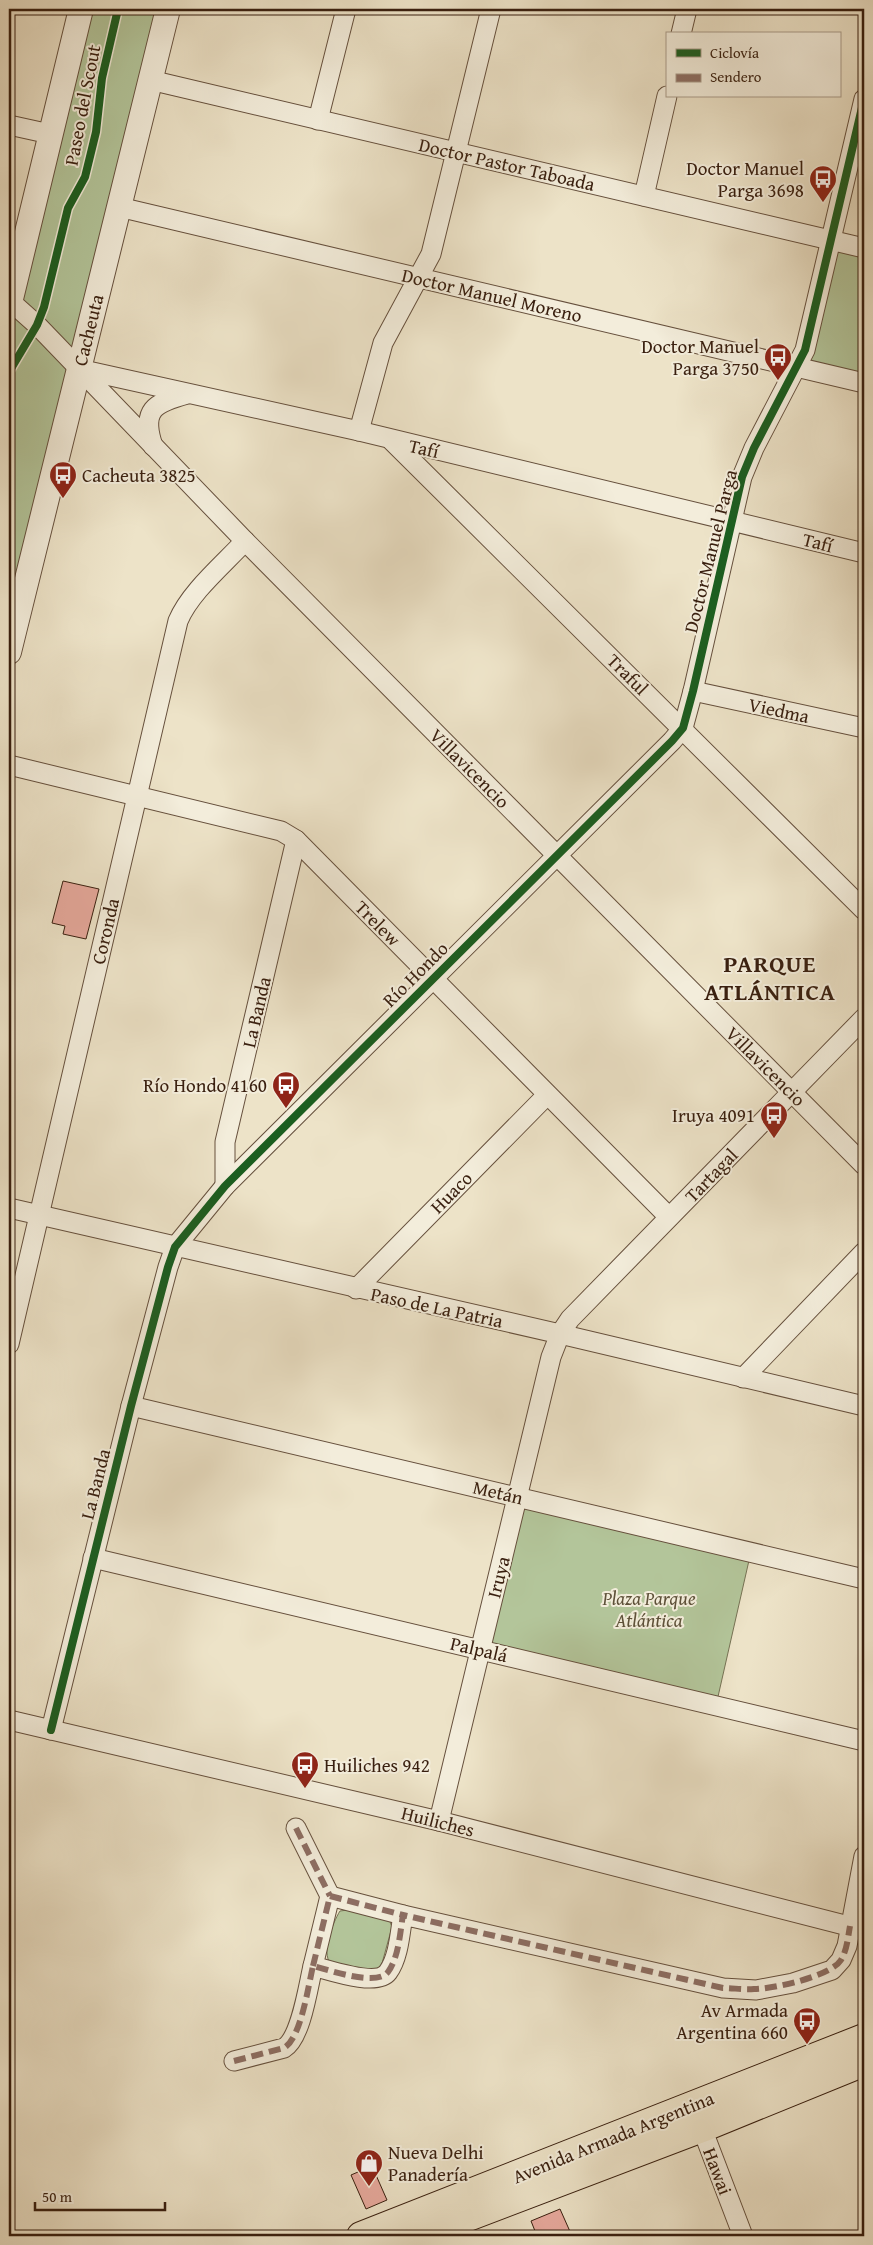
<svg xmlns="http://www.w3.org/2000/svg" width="873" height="2245" viewBox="0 0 873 2245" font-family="'Gentium Book Plus',serif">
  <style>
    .green { fill: #b3c59a; stroke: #767254 }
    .building { fill: #e7a99d; stroke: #391f0f }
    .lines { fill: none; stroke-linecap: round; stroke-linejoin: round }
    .minor-casing { stroke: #66503d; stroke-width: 21 }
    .tertiary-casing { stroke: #66503d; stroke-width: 26 }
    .primary-casing { stroke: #391f0f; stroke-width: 30 }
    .minor { stroke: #f3eddb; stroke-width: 19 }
    .tertiary { stroke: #f3eddb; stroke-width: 24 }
    .primary { stroke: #ede3c8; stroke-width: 28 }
    .quiet { stroke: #8d6e63; stroke-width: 6; stroke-dasharray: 12 6; stroke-linecap: butt }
    .cycleway-casing { stroke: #f3eddb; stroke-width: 11 }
    .cycleway { stroke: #1b5e20; stroke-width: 8 }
    .labels { text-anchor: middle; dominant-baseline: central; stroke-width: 4; stroke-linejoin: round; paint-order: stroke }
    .street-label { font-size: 19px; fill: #391f0f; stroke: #f3eddb }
    .poi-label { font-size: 19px; fill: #391f0f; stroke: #f3eddb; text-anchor: end }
    .park-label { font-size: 19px; font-style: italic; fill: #5e5139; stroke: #f3eddb }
    .district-label { font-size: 24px; font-weight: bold; letter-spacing: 1px; fill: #391f0f; stroke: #f3eddb }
  </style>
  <rect width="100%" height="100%" fill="#ede3c8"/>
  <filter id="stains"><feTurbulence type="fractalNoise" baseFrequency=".004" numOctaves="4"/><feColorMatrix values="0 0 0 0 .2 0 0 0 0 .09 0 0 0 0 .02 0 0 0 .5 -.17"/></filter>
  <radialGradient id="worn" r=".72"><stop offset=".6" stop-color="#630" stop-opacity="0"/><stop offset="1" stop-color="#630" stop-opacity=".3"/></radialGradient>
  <g class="green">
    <polygon points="81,9 168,9 9,652 9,307"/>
    <polygon points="836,247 864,254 864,376 809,364"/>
    <polygon points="523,1504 750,1556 717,1701 486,1646"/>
    <path d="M348,1910L389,1919L392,1927L381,1967L373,1972C364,1970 342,1970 334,1966C318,1958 333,1922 340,1911Z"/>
  </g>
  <g class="building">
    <polygon points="63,881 99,889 86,939 63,934 65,926 52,923"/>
    <polygon points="372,2166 387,2200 366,2209 351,2175"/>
    <polygon points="560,2209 572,2236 537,2236 531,2221"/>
  </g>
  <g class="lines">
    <g class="minor-casing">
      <g id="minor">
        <polyline points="681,34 687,9"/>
        <polyline points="150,80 864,248"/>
        <polyline points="318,120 346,9"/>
        <polyline points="9,125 50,134"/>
        <polyline points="644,196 667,96"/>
        <polyline points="119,207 864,383"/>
        <polyline points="9,300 37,325 245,541 864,1165"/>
        <polyline points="79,369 359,431 864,553"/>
        <polyline points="359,431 383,343 431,254 491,9"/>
        <polyline points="392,441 864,910"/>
        <path d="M153,446C141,410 154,403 187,394"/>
        <polyline points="693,691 864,728"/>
        <polyline points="9,765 281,831 296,840 669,1217"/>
        <polyline points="225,1186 225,1142 296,840"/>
        <polyline points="9,1208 560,1334 864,1406"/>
        <polyline points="356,1289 547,1095"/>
        <path d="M9,1344L178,621C190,592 224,564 245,541"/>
        <polyline points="743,1378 864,1252"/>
        <polyline points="131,1406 864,1579"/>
        <polyline points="93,1558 864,1741"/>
        <polyline points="9,1720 439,1821 864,1930"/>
        <polyline points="51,1730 131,1406 168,1267 175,1247 225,1186 672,741 683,728 693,691 742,477 754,448 805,350 864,99"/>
        <polyline points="439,1821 551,1357 560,1334 570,1319 864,1018"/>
        <polyline points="296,1828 330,1896"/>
        <polyline points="313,1966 330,1896 403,1915"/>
        <path d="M234,2061L284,2048C301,2038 308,1987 313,1966C329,1970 377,1987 388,1972C399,1957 400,1932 403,1915L723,1988L756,1990L793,1983L832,1970L841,1960L847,1946L864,1856"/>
        <polyline points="698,2118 743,2236"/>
      </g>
    </g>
    <g class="tertiary-casing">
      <g id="tertiary">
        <polyline points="9,307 81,9"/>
        <polyline points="9,652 168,9"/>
      </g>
    </g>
    <g class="primary-casing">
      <g id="primary">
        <polyline points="361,2236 864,2038"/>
        <polyline points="418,2236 702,2128 864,2062"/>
      </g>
    </g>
    <use href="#minor" class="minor"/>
    <use href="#tertiary" class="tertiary"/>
    <use href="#primary" class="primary"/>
    <g class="quiet">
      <polyline points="296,1828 330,1896"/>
      <polyline points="313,1966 330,1896 403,1915"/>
      <path d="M234,2061L284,2048C301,2038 308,1987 313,1966C329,1970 377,1987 388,1972C399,1957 400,1932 403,1915L723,1988C733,1988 744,1990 754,1989C774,1989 831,1976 841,1960C847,1950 848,1937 850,1926"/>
    </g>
    <g class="cycleway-casing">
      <g id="cycleway">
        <polyline points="9,372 37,325 44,307 68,208 85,177 96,132 102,78 118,9"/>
        <polyline points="51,1730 131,1406 168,1267 175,1247 225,1186 672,741 683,728 693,691 742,477 754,448 805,350 864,99"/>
      </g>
    </g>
    <use href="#cycleway" class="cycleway"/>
  </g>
  <defs>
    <g id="bus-pin" transform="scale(1.4375)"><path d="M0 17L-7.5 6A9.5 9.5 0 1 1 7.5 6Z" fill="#8f2418" stroke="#f3eddb"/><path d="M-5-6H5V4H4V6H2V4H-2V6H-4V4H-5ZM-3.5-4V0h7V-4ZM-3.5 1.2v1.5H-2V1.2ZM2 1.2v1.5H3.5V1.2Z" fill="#fff"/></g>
    <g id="shop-pin" transform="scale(1.4375)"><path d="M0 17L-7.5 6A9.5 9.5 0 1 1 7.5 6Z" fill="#8f2418" stroke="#f3eddb"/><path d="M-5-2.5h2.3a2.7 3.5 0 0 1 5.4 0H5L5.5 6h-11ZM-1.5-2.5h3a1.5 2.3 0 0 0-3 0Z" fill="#fff"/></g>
  </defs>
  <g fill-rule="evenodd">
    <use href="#bus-pin" x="823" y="179"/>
    <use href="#bus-pin" x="778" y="357"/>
    <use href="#bus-pin" x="63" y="475"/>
    <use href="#bus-pin" x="286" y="1085"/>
    <use href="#bus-pin" x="774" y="1115"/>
    <use href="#bus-pin" x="305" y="1765"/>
    <use href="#bus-pin" x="807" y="2021"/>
    <use href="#shop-pin" x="369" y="2163"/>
  </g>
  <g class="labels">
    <g class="street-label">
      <text transform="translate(82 105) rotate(-79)">Paseo del Scout</text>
      <text transform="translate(507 164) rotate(13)">Doctor Pastor Taboada</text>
      <text transform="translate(492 295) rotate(13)">Doctor Manuel Moreno</text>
      <text transform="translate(88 330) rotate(-76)">Cacheuta</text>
      <text transform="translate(424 448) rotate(13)">Tafí</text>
      <text transform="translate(818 542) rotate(14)">Tafí</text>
      <text transform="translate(710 551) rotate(-76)">Doctor Manuel Parga</text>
      <text transform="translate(628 674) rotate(45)">Traful</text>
      <text transform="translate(779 710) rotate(12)">Viedma</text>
      <text transform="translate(470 768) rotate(45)">Villavicencio</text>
      <text transform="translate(378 923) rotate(45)">Trelew</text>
      <text transform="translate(105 931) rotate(-77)">Coronda</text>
      <text transform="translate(415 974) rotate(-45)">Río Hondo</text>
      <text transform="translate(256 1012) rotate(-77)">La Banda</text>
      <text transform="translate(766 1066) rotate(45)">Villavicencio</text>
      <text transform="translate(711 1175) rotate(-46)">Tartagal</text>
      <text transform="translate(451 1192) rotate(-45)">Huaco</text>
      <text transform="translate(437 1307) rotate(12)">Paso de La Patria</text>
      <text transform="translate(95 1484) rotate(-76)">La Banda</text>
      <text transform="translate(498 1492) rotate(13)">Metán</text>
      <text transform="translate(498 1577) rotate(-76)">Iruya</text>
      <text transform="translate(479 1649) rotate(13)">Palpalá</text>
      <text transform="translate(438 1821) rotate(14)">Huiliches</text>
      <text transform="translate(613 2137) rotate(-22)">Avenida Armada Argentina</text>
      <text transform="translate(718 2171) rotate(69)">Hawai</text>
    </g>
    <g class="poi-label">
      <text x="804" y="168">Doctor Manuel<tspan x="804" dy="22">Parga 3698</tspan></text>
      <text x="759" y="346">Doctor Manuel<tspan x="759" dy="22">Parga 3750</tspan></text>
      <text x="82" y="475" text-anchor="start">Cacheuta 3825</text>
      <text x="267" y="1085">Río Hondo 4160</text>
      <text x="755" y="1115">Iruya 4091</text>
      <text x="324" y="1765" text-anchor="start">Huiliches 942</text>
      <text x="788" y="2010">Av Armada<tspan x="788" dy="22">Argentina 660</tspan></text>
      <text x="388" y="2152" text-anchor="start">Nueva Delhi<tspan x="388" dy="22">Panadería</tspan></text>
    </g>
    <g class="park-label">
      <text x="649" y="1598">Plaza Parque<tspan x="649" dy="22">Atlántica</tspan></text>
    </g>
    <g class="district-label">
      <text x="770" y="963">PARQUE<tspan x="770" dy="28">ATLÁNTICA</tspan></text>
    </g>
  </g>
  <rect width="873" height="2245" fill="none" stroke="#ede3c8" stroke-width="30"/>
  <rect x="10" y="10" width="853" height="2225" fill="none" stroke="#391f0f" stroke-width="2.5"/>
  <rect x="15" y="15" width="843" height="2215" fill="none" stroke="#391f0f"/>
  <rect x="666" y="32" width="175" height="65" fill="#f3eddb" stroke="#a99b89"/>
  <rect x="676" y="49" width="25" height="8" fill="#1b5e20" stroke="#a99b89"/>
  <text x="710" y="58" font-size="15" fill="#391f0f">Ciclovía</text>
  <rect x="676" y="74" width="25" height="8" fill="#8d6e63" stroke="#a99b89"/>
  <text x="710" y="82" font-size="15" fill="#391f0f">Sendero</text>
  <path d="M35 2202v8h130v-8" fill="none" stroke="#391f0f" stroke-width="2.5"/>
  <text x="42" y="2202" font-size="15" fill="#391f0f" stroke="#f3eddb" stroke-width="4" paint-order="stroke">50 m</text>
  <rect width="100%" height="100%" filter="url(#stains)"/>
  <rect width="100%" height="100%" fill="url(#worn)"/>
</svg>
